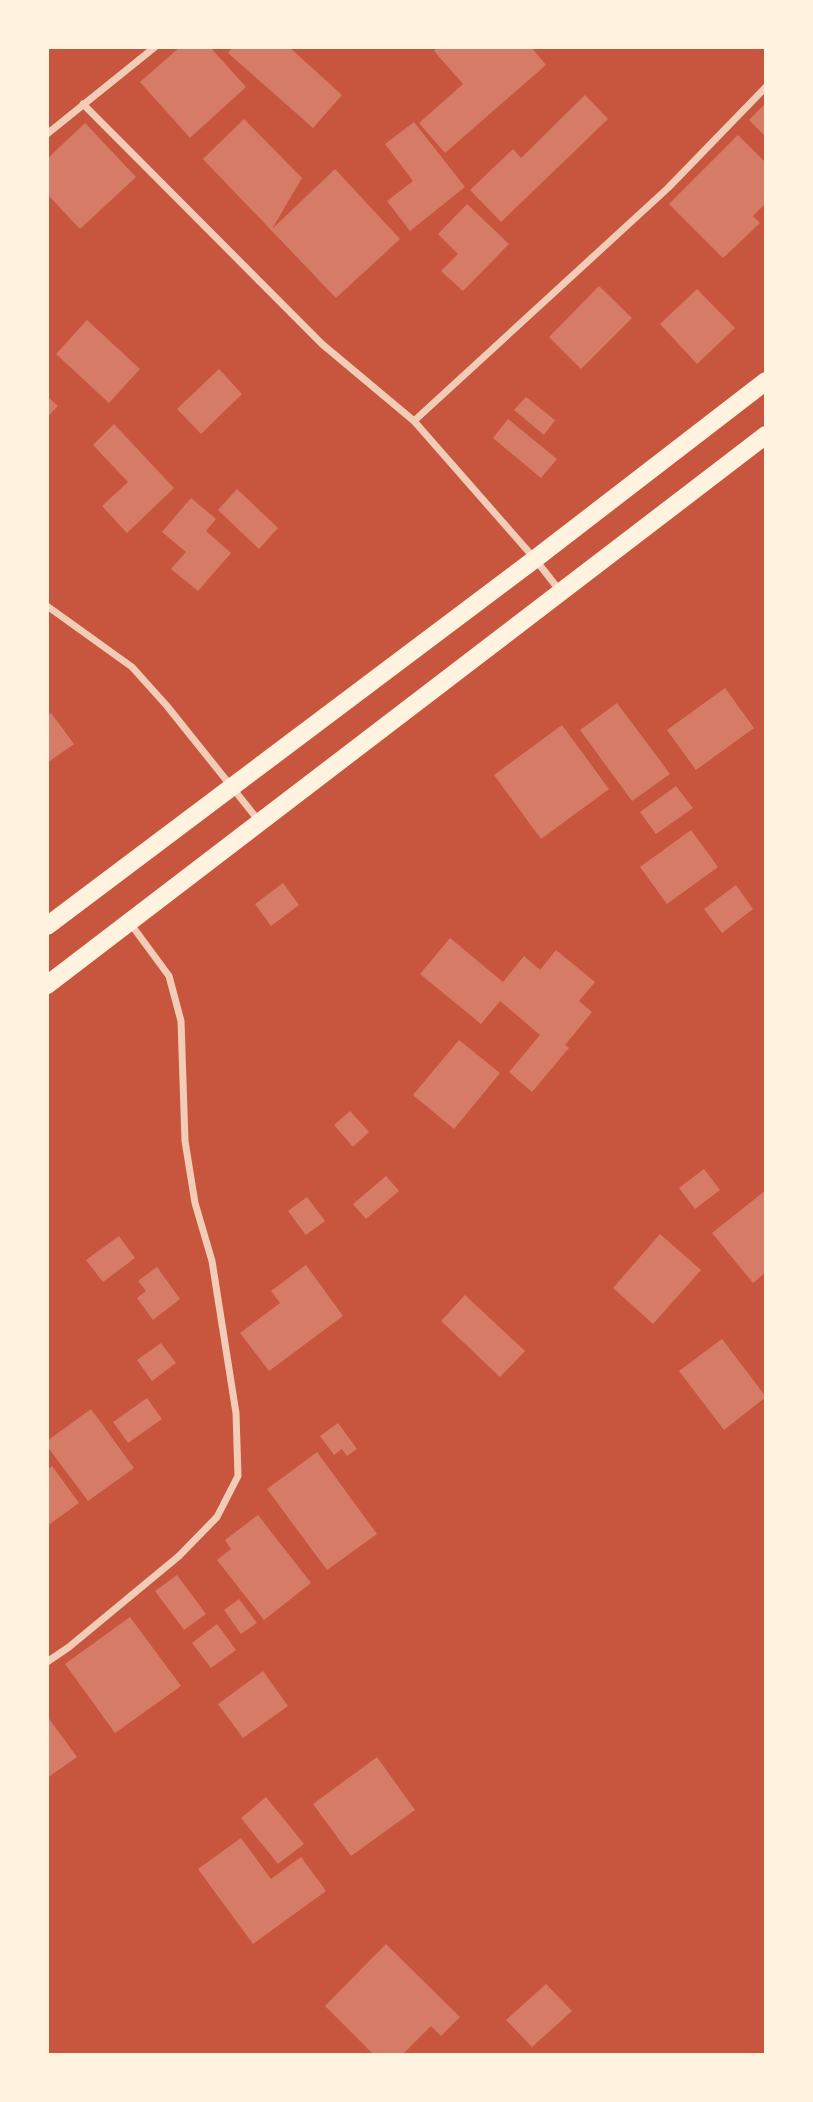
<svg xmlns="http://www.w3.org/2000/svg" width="813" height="2102" viewBox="0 0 813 2102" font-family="'Archivo Narrow',sans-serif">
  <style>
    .building { fill: #d67c66 }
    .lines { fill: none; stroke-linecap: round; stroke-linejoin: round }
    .minor { stroke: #f1ccb7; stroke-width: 7 }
    .primary { stroke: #fff3e0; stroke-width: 18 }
  </style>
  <rect width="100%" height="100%" fill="#c8553d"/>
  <g class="building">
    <polygon points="180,47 210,47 246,87 190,138 140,82"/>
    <polygon points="233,47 289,47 342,95 313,128 228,53"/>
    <polygon points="438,47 531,47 546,65 445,153 419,123 463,84 434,51"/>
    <polygon points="585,95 608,119 501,222 470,190 513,149 521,158"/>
    <polygon points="764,105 766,107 766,137 749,120"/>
    <polygon points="244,119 302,178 272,229 335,169 400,239 336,298 203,159"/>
    <polygon points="414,122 465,187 410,231 387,201 413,181 385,144"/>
    <polygon points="85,123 136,177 80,229 47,194 47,159"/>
    <polygon points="738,135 766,163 766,203 753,216 760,223 723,258 669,204"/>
    <polygon points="467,204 509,244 463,291 441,271 458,254 438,234"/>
    <polygon points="599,286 632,318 581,369 549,337"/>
    <polygon points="697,289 735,328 697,364 660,324"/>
    <polygon points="87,320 140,369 109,403 56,354"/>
    <polygon points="219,369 242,394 201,434 177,409"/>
    <polygon points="47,396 58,406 47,417"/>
    <polygon points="526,397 555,420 544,435 514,410"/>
    <polygon points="508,419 557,459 541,478 493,438"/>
    <polygon points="114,424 174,488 127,533 102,506 128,482 93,445"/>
    <polygon points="237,489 278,528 259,549 218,510"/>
    <polygon points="191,498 216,519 206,531 231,553 198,591 171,569 186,552 162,532"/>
    <polygon points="725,688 754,728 696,770 667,730"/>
    <polygon points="617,703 670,774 632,801 580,730"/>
    <polygon points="51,713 74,744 47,763 47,716"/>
    <polygon points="562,725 609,789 541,839 494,775"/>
    <polygon points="676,786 693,808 656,834 640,812"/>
    <polygon points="691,830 718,867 667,904 640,867"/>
    <polygon points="283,883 299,905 271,926 255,904"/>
    <polygon points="736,885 753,909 722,933 704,909"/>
    <polygon points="450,938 503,982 524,956 540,970 556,950 595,982 579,1001 592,1012 565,1045 569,1048 532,1092 509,1072 540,1035 500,1001 481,1024 420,974"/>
    <polygon points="459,1040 500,1073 454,1129 413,1095"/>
    <polygon points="350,1111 369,1132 353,1147 334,1125"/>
    <polygon points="704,1169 720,1190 695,1209 679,1188"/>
    <polygon points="386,1176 399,1191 366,1219 353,1204"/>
    <polygon points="766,1190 766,1272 753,1283 712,1233"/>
    <polygon points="307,1197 325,1221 306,1235 288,1211"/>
    <polygon points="660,1234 701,1270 653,1324 613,1288"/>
    <polygon points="119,1236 135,1258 103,1282 86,1260"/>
    <polygon points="306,1265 343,1316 269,1371 240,1333 280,1303 271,1291"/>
    <polygon points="157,1267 180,1299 153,1320 137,1298 146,1291 138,1281"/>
    <polygon points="465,1295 525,1351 500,1377 441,1321"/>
    <polygon points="722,1339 766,1397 724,1430 679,1371"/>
    <polygon points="161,1343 176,1363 152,1381 137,1360"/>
    <polygon points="147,1398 162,1419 128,1443 113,1422"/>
    <polygon points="91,1409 134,1468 88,1501 47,1446 47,1441"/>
    <polygon points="338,1423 357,1449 347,1456 342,1449 334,1455 320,1436"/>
    <polygon points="317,1452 377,1534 327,1570 267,1489"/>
    <polygon points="52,1466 79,1503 47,1526 47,1470"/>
    <polygon points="258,1515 311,1583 264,1620 217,1560 231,1549 225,1540"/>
    <polygon points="177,1575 206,1614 184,1630 155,1591"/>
    <polygon points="239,1599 257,1623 241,1634 224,1610"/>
    <polygon points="130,1617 181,1686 115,1733 65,1664"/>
    <polygon points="217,1624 236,1650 211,1668 192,1643"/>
    <polygon points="263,1671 288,1706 243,1738 218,1704"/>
    <polygon points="47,1716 77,1757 47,1778"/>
    <polygon points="377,1757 415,1810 351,1856 313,1804"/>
    <polygon points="266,1797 304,1844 278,1864 241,1818"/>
    <polygon points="241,1838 271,1879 301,1857 326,1891 253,1944 198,1869"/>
    <polygon points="386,1944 460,2017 441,2036 431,2026 402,2055 374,2055 325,2006"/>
    <polygon points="546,1984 572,2011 532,2047 506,2020"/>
  </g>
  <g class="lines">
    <g class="minor">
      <polyline points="83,104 322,344 414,421 535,559 560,591"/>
      <polyline points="47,134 155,47"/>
      <polyline points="414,421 668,188 766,87"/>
      <polyline points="47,606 132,667 167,706 259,821"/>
      <polyline points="47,1662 69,1647 179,1556 217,1517 238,1476 236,1413 212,1261 195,1203 185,1141 181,1021 169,976 130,923"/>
    </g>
    <g class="primary">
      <polyline points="47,926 535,559 766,381"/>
      <polyline points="47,985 766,435"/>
    </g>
  </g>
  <rect width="813" height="2102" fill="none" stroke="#fff3e0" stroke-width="98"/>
</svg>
